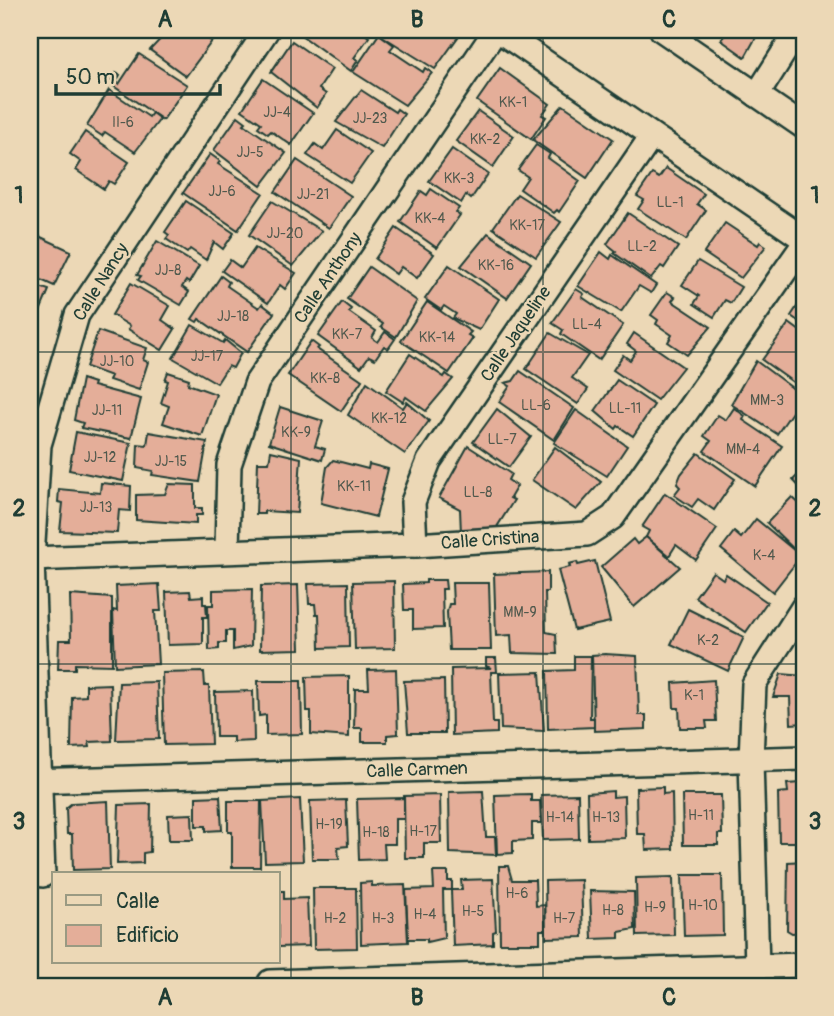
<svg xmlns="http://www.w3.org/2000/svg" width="834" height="1016" viewBox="0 0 834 1016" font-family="Pangolin,sans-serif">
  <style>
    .building { fill: #e4ae99; stroke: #1f3d34; stroke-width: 2 }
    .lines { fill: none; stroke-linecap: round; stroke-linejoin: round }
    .minor-casing { stroke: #1f3d34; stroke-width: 28 }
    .minor { stroke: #ecd8b6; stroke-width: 23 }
    .grid { fill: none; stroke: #1f3d34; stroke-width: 2; stroke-opacity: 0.55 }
    .labels { text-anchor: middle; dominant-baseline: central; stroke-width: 5; stroke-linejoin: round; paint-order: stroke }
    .number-label { font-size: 14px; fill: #50594d }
    .street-label { font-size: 18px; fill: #1f3d34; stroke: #ecd8b6 }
    .neatline { fill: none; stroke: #1f3d34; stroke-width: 2.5 }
    .grid-label { font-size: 23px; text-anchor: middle; font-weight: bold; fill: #1f3d34 }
  </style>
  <rect width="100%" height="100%" fill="#ecd8b6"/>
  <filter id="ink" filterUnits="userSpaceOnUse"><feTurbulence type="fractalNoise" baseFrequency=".0143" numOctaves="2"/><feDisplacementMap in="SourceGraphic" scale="14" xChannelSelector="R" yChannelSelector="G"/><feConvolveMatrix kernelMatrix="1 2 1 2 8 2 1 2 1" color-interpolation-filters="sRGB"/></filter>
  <g filter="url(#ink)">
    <g class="building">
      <polygon points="169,30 191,30 212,41 186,76 150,50"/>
      <polygon points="201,30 221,30 215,39"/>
      <polygon points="304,30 359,30 369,37 354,58 358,60 351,71 301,35"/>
      <polygon points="382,30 445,30 458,37 435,69 379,34"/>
      <polygon points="721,30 760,30 745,57 721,40 726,33"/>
      <polygon points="379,34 394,45 390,50 423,72 425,68 432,73 405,105 353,72"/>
      <polygon points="292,41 332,69 319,89 326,94 317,108 271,72"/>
      <polygon points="139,54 187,85 163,120 109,83 116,73 120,75 116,82 119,84"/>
      <polygon points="500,68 550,104 542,115 546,117 531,139 477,101"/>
      <polygon points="263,79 313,113 291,145 271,131 268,134 258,127 261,123 242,110"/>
      <polygon points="109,90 149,117 152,113 160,119 135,152 105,132 102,136 87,126"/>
      <polygon points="361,90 395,112 397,109 404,114 382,148 336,122"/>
      <polygon points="563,105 613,139 587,178 533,140"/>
      <polygon points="478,111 514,136 493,167 456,141"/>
      <polygon points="238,116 246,122 244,124 286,153 261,186 214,150"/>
      <polygon points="337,130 371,153 350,183 307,155 315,144 323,150"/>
      <polygon points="85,132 129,162 114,184 109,181 104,189 76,170 81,162 70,154"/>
      <polygon points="536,145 550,154 548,158 580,181 559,212 557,210 554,213 520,189 528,177 518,170"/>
      <polygon points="452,149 488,174 471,199 466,195 461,203 429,181"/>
      <polygon points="210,154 220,161 218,164 263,193 238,230 183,193"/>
      <polygon points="297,160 351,196 329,228 275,192"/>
      <polygon points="666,168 704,194 697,204 706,210 686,240 638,209 644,200 637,196 652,174 659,178"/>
      <polygon points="431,189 459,208 456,212 460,215 437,248 400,222 421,191 427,195"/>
      <polygon points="517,194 561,222 536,257 493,228"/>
      <polygon points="186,201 234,233 223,249 214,242 206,260 190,249 187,253 166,239 169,235 165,232"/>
      <polygon points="272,201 322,231 293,266 249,235"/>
      <polygon points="628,213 678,247 664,268 661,266 651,279 614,253 616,251 607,244"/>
      <polygon points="725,223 758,245 760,242 766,246 741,278 704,253"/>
      <polygon points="396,228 434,254 417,278 401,267 396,274 375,259"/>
      <polygon points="30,232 71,251 54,286 30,275"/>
      <polygon points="488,233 531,263 507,298 461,266"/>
      <polygon points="157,241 199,266 189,283 186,281 182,287 189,292 181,305 138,280 141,276 137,275"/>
      <polygon points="255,248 296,273 285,289 280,285 268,303 222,271 230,260 241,268"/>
      <polygon points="601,252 610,259 612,255 656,285 651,293 639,286 621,312 578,286"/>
      <polygon points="698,261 741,287 731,303 725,300 714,317 694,304 699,296 682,285"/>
      <polygon points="449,265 499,299 479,330 453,318 456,314 444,306 441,310 425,299"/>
      <polygon points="369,267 417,301 396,337 381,327 383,324 347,299"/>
      <polygon points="221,276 229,282 227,286 259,308 262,304 274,313 247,352 199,319 197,322 192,319"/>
      <polygon points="131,283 170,306 162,320 175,329 162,350 128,329 130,326 112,315"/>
      <polygon points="30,284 49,290 34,326 30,324"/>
      <polygon points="576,289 584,294 582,297 623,325 599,360 561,334 563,330 552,323"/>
      <polygon points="667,292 675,297 672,301 711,327 687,355 668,342 672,335 656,324 658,320 651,315"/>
      <polygon points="804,296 804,325 791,316"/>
      <polygon points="342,302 351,309 349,312 376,331 372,338 378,342 385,332 395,339 388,349 384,346 375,359 369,356 361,367 318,336"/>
      <polygon points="427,302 471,332 468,335 473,338 449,373 401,341"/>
      <polygon points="789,323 804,334 804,390 762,360"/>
      <polygon points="192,325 223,343 225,340 241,353 233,368 228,366 217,383 173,358"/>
      <polygon points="98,331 147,348 143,360 148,362 139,390 109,380 111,376 86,367"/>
      <polygon points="550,333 588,355 572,378 588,389 578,404 526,369"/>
      <polygon points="634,333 683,367 657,400 613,370 623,355 630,360 636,351 627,344"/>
      <polygon points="311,341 319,347 317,349 362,380 341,411 288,375"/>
      <polygon points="410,354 444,377 446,374 453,379 426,411 406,397 403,402 386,391"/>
      <polygon points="756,361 803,396 777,434 731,404"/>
      <polygon points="520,371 574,408 554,440 499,402 510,386 505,383 513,381"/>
      <polygon points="168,372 189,379 188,384 216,394 202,436 163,423 169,406 161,403 168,381 165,380"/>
      <polygon points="82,379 94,383 93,386 141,399 131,438 81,428 83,423 74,420"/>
      <polygon points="617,380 654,405 633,436 618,426 616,429 595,411"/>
      <polygon points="367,382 403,408 407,402 429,421 405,454 348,415"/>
      <polygon points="280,407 323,421 315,446 325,449 322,460 269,443"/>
      <polygon points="734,408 745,416 743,420 782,446 755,486 704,451 711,441 704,436 718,415 726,420"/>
      <polygon points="497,409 531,437 509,467 473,442"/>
      <polygon points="576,410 627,446 607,476 554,443"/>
      <polygon points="76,432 131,443 123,481 69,470"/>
      <polygon points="149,432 207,442 200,482 152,475 153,471 137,468 138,444 147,445"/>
      <polygon points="468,446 511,474 508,480 517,486 510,498 514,500 495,530 461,533 460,509 439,498"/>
      <polygon points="555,447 601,482 576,510 532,480"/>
      <polygon points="271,451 301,458 297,513 264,511 264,514 256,514 258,462 269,462"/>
      <polygon points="698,453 735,479 714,510 698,499 692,507 674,495 680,487 677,484 681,474"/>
      <polygon points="333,460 368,469 369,464 388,469 376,517 321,503 327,467"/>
      <polygon points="804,469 804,492 793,480"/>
      <polygon points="101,483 131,486 130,511 119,510 117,533 60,531 63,503 58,502 59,489 100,493"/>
      <polygon points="169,484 195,485 195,508 202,508 202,515 196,515 196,524 136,520 136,495 165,494"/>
      <polygon points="665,493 717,529 696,560 676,545 669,556 646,537 649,531 642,527"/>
      <polygon points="792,497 804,508 804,552 801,556 767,523"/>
      <polygon points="756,519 801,556 773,592 721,549 734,532 741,538"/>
      <polygon points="646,537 680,567 634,607 601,567 633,539 637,544"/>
      <polygon points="595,561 610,622 574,630 558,570 570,567 569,564 577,562 578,565"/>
      <polygon points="548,572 548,592 545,592 546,632 556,634 557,654 512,653 511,635 496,636 494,574"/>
      <polygon points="713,572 723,579 726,574 767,602 746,632 695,597"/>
      <polygon points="426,580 445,580 446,589 442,589 443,628 413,629 413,610 404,610 403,584 426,583"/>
      <polygon points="394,581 395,648 355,649 353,582"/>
      <polygon points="348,583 349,647 320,648 319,614 316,614 315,604 309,604 308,584"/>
      <polygon points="452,583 489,583 491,650 449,650 447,612 449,604 453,604"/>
      <polygon points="159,584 161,611 155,611 158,664 115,666 113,610 117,611 116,586"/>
      <polygon points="298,585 300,649 260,650 261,586"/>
      <polygon points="252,589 251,646 233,650 233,631 226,631 226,643 219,643 219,649 209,650 208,605 213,605 213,590"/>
      <polygon points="190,591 191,597 203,596 203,604 206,604 207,617 203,617 203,644 168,645 166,592"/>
      <polygon points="70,595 112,598 112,665 75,664 75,669 58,669 59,640 71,640"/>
      <polygon points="688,609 744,637 728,671 671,644"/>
      <polygon points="605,654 637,656 639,715 646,715 646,729 594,731 592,655"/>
      <polygon points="574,656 591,656 590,718 594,718 594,727 548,729 547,671 574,670"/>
      <polygon points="486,658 496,658 497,672 491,672 493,723 497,723 497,733 452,735 451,669 491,668 486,666"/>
      <polygon points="396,669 398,734 387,735 387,742 362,742 362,728 354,728 355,689 369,689 368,670"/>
      <polygon points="204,672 205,686 209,686 211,744 164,745 162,673"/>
      <polygon points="540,672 544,731 501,729 499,673"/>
      <polygon points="781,674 804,676 804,723 791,724 790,697 773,697"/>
      <polygon points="349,676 349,737 311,734 311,711 307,711 306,677"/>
      <polygon points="444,680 445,733 408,733 404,681"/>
      <polygon points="714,680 716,721 706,721 707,728 680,728 679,708 674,708 673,683"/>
      <polygon points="258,681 301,681 302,734 266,735 266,715 259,716"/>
      <polygon points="157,682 159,739 116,740 119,683"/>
      <polygon points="110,684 112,741 89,742 90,747 71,748 72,697 86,696 86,685"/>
      <polygon points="253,691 254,741 233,742 233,737 216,737 215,692"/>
      <polygon points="801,783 804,786 804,842 779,842 778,793 788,792 787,784"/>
      <polygon points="663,787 663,794 672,793 673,849 646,850 645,834 637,834 636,788"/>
      <polygon points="483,791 486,837 495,837 496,855 450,853 449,792"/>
      <polygon points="613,791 613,797 624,796 625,838 588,839 587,793"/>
      <polygon points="531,794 531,801 540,801 541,823 532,823 532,840 513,841 513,853 497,854 495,795"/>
      <polygon points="578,794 579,839 543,840 541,795"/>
      <polygon points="440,795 441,843 424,843 424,858 405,858 404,796"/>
      <polygon points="682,795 721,795 722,834 718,834 718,845 683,845"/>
      <polygon points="220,796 222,830 206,831 206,826 196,826 196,797"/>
      <polygon points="404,798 404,819 395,819 395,844 384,844 385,859 359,860 357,799"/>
      <polygon points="300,799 303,861 265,862 262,801"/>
      <polygon points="346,800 348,846 338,847 339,859 312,859 310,801"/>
      <polygon points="108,801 110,869 73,870 72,834 67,834 66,808 72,803"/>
      <polygon points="228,801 261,801 260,867 232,867 232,832 228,832"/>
      <polygon points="151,804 150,852 143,853 143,863 117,864 119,805"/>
      <polygon points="192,814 193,840 169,840 168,815"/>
      <polygon points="804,861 804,932 792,933 787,930 788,862"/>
      <polygon points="499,866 508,866 512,880 535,880 536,906 545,905 545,930 540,930 540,943 500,943"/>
      <polygon points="433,872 448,872 448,881 452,881 452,890 443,890 444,938 427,942 427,939 408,939 406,890 434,889"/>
      <polygon points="682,875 722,875 723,935 684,936"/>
      <polygon points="673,877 674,935 637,936 636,878"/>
      <polygon points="493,879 496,931 493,932 493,944 453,946 451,890 462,890 461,880"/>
      <polygon points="581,880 583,937 546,938 545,881"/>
      <polygon points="372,882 372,886 405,885 408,942 361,944 360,883"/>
      <polygon points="313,888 356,888 357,948 314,949"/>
      <polygon points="278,891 284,891 284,899 307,898 309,946 278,947"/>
      <polygon points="590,891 634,892 635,929 619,932 619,938 592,939"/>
    </g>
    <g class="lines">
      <g class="minor-casing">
        <g id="minor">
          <polyline points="498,30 804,239"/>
          <polyline points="662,30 804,127"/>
          <polyline points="757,95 798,30"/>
          <polyline points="415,545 413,502 429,461 652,136"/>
          <polyline points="227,551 229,465 257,382 496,30"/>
          <polyline points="30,559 415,545 587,534 613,517 804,244"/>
          <polyline points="30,781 804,758"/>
          <polyline points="43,875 32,559 39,445 77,315 267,30"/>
          <polyline points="757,967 751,760 754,684 804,606"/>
          <polyline points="270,982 804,965"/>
        </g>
      </g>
      <use href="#minor" class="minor"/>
    </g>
  </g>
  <path class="grid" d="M291,30V986M543,30V986M30,352H804M30,664H804"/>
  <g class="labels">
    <g class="number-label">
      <text x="513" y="102">KK-1</text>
      <text x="277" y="112">JJ-4</text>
      <text x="370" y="118">JJ-23</text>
      <text x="123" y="122">II-6</text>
      <text x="485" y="139">KK-2</text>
      <text x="250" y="152">JJ-5</text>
      <text x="459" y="178">KK-3</text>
      <text x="222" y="191">JJ-6</text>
      <text x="313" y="194">JJ-21</text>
      <text x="670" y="202">LL-1</text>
      <text x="430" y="218">KK-4</text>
      <text x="527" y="225">KK-17</text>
      <text x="285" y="233">JJ-20</text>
      <text x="642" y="246">LL-2</text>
      <text x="496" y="265">KK-16</text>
      <text x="168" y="270">JJ-8</text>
      <text x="233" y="316">JJ-18</text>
      <text x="587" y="324">LL-4</text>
      <text x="347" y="334">KK-7</text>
      <text x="437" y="337">KK-14</text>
      <text x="207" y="356">JJ-17</text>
      <text x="117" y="361">JJ-10</text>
      <text x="325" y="378">KK-8</text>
      <text x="767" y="400">MM-3</text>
      <text x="536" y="405">LL-6</text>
      <text x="625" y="408">LL-11</text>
      <text x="107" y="410">JJ-11</text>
      <text x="389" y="418">KK-12</text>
      <text x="296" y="432">KK-9</text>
      <text x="502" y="439">LL-7</text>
      <text x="743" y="449">MM-4</text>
      <text x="100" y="457">JJ-12</text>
      <text x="171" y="461">JJ-15</text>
      <text x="354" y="486">KK-11</text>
      <text x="478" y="492">LL-8</text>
      <text x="96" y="507">JJ-13</text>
      <text x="764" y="555">K-4</text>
      <text x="520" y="612">MM-9</text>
      <text x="708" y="640">K-2</text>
      <text x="694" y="695">K-1</text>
      <text x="701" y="815">H-11</text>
      <text x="560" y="817">H-14</text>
      <text x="606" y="817">H-13</text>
      <text x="329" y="824">H-19</text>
      <text x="423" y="831">H-17</text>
      <text x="376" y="832">H-18</text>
      <text x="517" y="893">H-6</text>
      <text x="703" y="905">H-10</text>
      <text x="655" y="907">H-9</text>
      <text x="613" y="910">H-8</text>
      <text x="473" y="911">H-5</text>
      <text x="425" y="914">H-4</text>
      <text x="335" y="918">H-2</text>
      <text x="383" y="918">H-3</text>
      <text x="564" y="918">H-7</text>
    </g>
    <g class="street-label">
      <text transform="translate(328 278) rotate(-56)">Calle Anthony</text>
      <text transform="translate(101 282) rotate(-58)">Calle Nancy</text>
      <text transform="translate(516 334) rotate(-56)">Calle Jaqueline</text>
      <text transform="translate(490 540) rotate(-4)">Calle Cristina</text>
      <text transform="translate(417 770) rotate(-2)">Calle Carmen</text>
    </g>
  </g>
  <rect width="834" height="1016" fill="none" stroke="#ecd8b6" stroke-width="77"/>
  <rect x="52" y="872" width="228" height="91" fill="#ecd8b6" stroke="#9a9a82" stroke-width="2"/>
  <rect x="66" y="895" width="35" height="10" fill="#ecd8b6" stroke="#9a9a82" stroke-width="2"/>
  <text x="116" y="908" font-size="21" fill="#1f3d34">Calle</text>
  <rect x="66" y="925" width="35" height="21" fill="#e4ae99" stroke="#9a9a82" stroke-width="2"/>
  <text x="116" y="942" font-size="21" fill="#1f3d34">Edificio</text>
  <path d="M56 84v10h164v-10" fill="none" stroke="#1f3d34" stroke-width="3.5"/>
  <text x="66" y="84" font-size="21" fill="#1f3d34" stroke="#ecd8b6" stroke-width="5" paint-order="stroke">50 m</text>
  <rect x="38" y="38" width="758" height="940" class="neatline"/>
  <g class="grid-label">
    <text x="165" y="27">A</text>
    <text x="417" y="27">B</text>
    <text x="669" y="27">C</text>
    <text x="19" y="203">1</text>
    <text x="815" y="203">1</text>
    <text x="19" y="516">2</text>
    <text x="815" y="516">2</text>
    <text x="19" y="829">3</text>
    <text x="815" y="829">3</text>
    <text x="165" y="1005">A</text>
    <text x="417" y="1005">B</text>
    <text x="669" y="1005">C</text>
  </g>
</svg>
